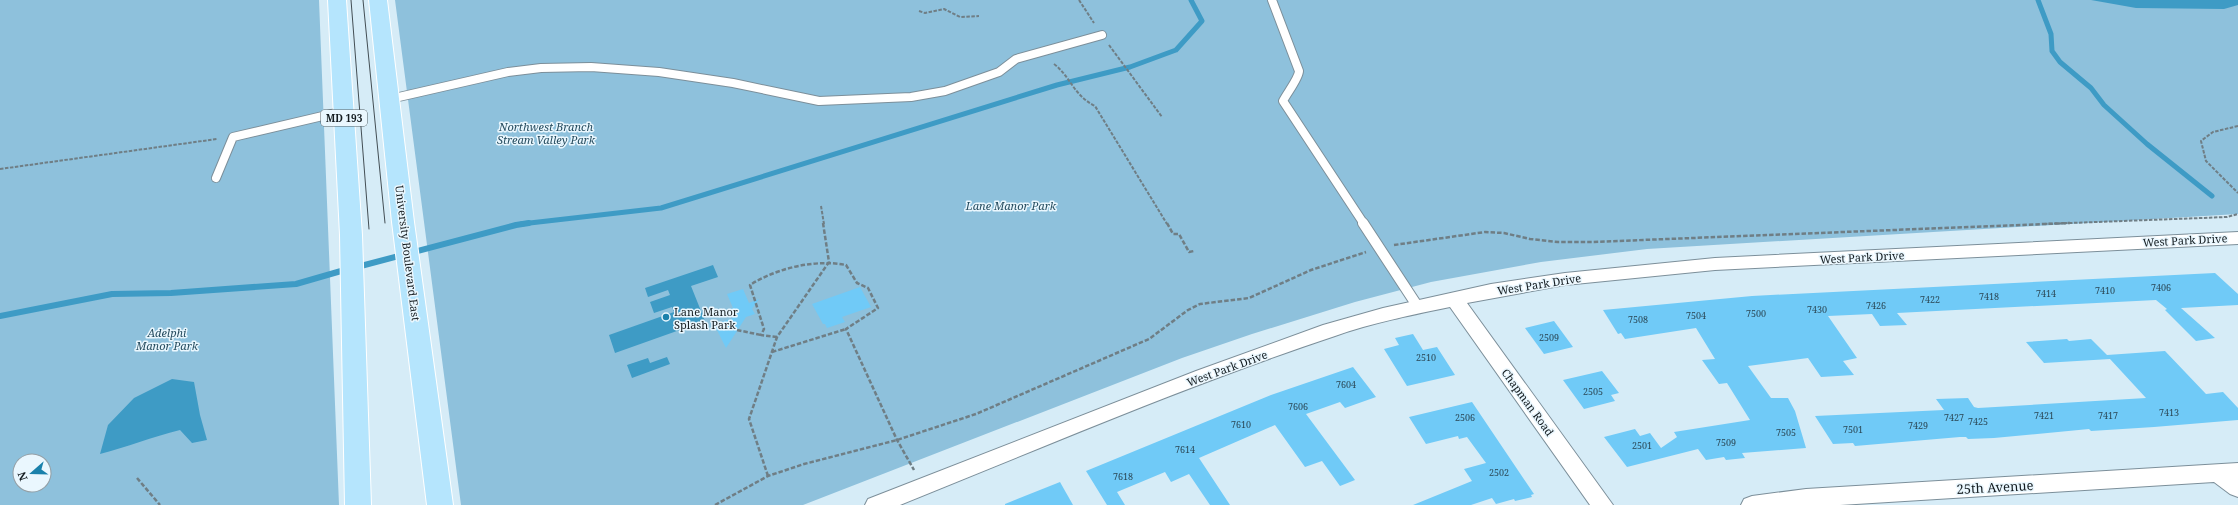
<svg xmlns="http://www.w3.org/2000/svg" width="2238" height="505" viewBox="0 0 2238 505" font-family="'Noto Serif',serif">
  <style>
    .green { fill: #8ec1dc; fill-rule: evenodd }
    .water { fill: #3e9bc5 }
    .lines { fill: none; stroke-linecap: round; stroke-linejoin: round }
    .stream-far1 { stroke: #3e9bc5; stroke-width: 5 }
    .stream { stroke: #3e9bc5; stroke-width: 6 }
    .building { fill: #70caf7 }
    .lane-far1-casing { stroke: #7c8f9a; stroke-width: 10 }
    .lane-casing { stroke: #7c8f9a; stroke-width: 12 }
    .street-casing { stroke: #7c8f9a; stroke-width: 2 }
    .primary-casing { stroke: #fff; stroke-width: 2 }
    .path-far1 { stroke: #6f7e85; stroke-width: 2; stroke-dasharray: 3.5 1.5; stroke-linecap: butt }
    .path { stroke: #6f7e85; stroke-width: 2.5; stroke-dasharray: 4.5 2; stroke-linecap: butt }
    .lane-far1 { stroke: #fff; stroke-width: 8 }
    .lane { stroke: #fff; stroke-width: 10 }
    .street { fill: #fff; fill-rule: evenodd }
    .primary { fill: #b5e5fd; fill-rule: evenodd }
    .tram { stroke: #434e54; stroke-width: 1 }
    .poi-dot { fill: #1a81ab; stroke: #eaf7fe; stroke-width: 1.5 }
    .labels { text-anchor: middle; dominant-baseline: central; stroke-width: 3; stroke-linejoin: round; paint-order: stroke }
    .number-label { font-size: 9px; fill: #2b4856 }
    .shield { fill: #eaf7fe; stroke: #545e63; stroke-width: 1 }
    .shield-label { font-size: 10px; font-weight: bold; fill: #141c20 }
    .park-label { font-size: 11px; font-style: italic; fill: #244b5e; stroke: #eaf7fe }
    .street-label { font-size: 11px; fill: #141c20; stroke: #eaf7fe }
    .poi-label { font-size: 11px; fill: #141c20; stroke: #eaf7fe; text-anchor: start }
    .near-street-label { font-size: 13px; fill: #141c20; stroke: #eaf7fe }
  </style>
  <rect width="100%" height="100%" fill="#d6ecf7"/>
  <g class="green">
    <path d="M0,0H319L339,505H0ZM20,461H44V485H20Z"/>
    <polygon points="395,0 2238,0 2238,214 1647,249 1541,262 1431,282 1355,302 1252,334 1182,358 803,505 461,505"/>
  </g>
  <g class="water">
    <polygon points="2091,0 2238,0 2238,5 2224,9 2136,8"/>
    <polygon points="713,265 718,277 691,286 705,321 615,353 609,335 674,312 672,307 654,313 650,302 670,295 668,290 648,297 645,288"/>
    <polygon points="667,357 670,364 632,378 627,365 648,358 650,363"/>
    <path d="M172,379L194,382L200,415L207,440L192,443L180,430C152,437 127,447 100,454L108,425L134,398Z"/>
  </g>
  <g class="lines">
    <g class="stream-far1">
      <polyline points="2038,0 2051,34 2052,51 2060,62 2091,88 2104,105 2147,144 2212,196"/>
      <polyline points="521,224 661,208 1057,85 1130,67 1176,50 1202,21 1191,0"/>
    </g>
    <g class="stream">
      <polyline points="357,267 516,225 529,223"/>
      <polyline points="0,316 112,294 171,293 296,284 348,269"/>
    </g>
  </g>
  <g class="building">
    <polygon points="2215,273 2238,294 2238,305 2181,308 2215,338 2196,341 2165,310 2167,309 2156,300 1897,313 1907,325 1880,326 1872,314 1828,316 1857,358 1843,361 1854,375 1821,377 1808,358 1748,366 1771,398 1788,398 1795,411 1806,448 1742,453 1745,458 1726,460 1724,457 1706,460 1698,449 1627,467 1604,437 1635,429 1640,436 1650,433 1661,448 1677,437 1674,432 1750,420 1727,383 1719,384 1702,360 1715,359 1696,328 1625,339 1621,333 1618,334 1603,310 1752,296"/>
    <polygon points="860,287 871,307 842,317 845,322 827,328 825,324 823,324 812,304"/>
    <polygon points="743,289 749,303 759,299 752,309 755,314 746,317 726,348 716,328 721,322 733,318 730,309 733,308 727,294"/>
    <polygon points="1554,321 1573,347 1544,354 1525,328"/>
    <polygon points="1413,334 1423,350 1437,347 1455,375 1407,386 1384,349 1399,345 1395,338"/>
    <polygon points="2067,339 2069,341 2091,339 2107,355 2165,351 2206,394 2223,392 2238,408 2238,420 2154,427 2091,431 2089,429 1994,438 1968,439 1966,437 1960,437 1855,446 1853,443 1833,444 1815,416 1944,410 1936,399 1968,398 1974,407 1978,408 2146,398 2110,359 2044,363 2026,342"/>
    <polygon points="1353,367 1376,397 1345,408 1340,402 1306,414 1355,480 1340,486 1322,461 1305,467 1275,425 1199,458 1230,505 1210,505 1189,474 1171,482 1165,472 1117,492 1125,505 1107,505 1086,471 1271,395"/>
    <polygon points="1602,371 1619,393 1611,395 1615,401 1584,409 1563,380"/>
    <polygon points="1472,402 1534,494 1531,495 1532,497 1515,501 1514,499 1496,504 1492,498 1471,505 1413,505 1472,481 1464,469 1486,463 1467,437 1459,439 1458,436 1426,444 1409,417"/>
    <polygon points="1060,482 1073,505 1005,505 1005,504"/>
  </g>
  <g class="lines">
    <g class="lane-far1-casing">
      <g id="lane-far1">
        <path d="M1272,0L1299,71C1299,78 1287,93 1283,101L1364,224"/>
        <polyline points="390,99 508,72 541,68 591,67 659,72 733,83 819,101 911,97 945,91 999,72 1016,59 1102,35"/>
        <polyline points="216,178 233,137 344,111"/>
      </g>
    </g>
    <g class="lane-casing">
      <polyline id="lane" points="1363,223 1418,307"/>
    </g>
    <g class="street-casing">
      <g id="street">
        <path d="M2238,232V244L1715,270L1565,285L1467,303L1613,505H1590L1450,307C1411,315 1372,323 1335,336C1188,385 1044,447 900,505H865L868,499L1196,371L1323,325L1383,308L1491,284L1565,273L1715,258Z"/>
        <polygon points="2238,463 2238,497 2230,494 2214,482 1840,505 1741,505 1744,499 1752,496 1806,489"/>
      </g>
    </g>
    <g class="primary-casing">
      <g id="primary">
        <polygon points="328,0 346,0 362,235 371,505 345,505 340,235"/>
        <polygon points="369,0 387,0 414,222 453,505 427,505 392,222"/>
      </g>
    </g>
    <g class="path-far1">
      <polyline points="1079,0 1094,23"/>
      <polyline points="919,11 925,13 944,9 960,17 979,16"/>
      <polyline points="1109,45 1162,117"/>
      <path d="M1054,64C1071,77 1073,95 1095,106L1167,224"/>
      <polyline points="2238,126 2213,132 2201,141 2206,161 2238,193"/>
      <polyline points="0,169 217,139"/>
      <polyline points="821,206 824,224"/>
      <polyline points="2044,224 2227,217 2238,214"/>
    </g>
    <g class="path">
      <polyline points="1167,223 1173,234 1179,234 1189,252 1194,251"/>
      <polyline points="1394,245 1485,232 1504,233 1530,239 1558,242 1592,242 2070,223"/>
      <polyline points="737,330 761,335"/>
      <path d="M777,337L761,335L764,329L750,285C777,268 815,259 846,265L857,283L868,288L878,308L846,329L897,440L914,470"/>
      <polyline points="772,352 846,329"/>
      <polyline points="768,476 749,419 777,337 829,262 823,223"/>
      <polyline points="137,478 160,505"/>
      <polyline points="715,505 768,476 804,464 897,440 976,414 1149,339 1188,310 1200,304 1249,298 1311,270 1366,252"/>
    </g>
    <use href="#lane-far1" class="lane-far1"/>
    <use href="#lane" class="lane"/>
    <use href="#street" class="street"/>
    <use href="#primary" class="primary"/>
    <g class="tram">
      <polyline points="351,0 369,229"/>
      <polyline points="363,0 385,223"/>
    </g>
  </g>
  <circle class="poi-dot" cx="666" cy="317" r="4"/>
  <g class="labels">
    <g class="number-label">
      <text x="2161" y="287">7406</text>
      <text x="2105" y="290">7410</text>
      <text x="2046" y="293">7414</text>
      <text x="1989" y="296">7418</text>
      <text x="1930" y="299">7422</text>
      <text x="1876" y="305">7426</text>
      <text x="1817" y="309">7430</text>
      <text x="1756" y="313">7500</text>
      <text x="1696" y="315">7504</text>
      <text x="1638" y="319">7508</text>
      <text x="1549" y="337">2509</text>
      <text x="1426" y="357">2510</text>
      <text x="1346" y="384">7604</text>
      <text x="1593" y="391">2505</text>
      <text x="1298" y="406">7606</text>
      <text x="2169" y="412">7413</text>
      <text x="2044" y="415">7421</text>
      <text x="2108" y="415">7417</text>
      <text x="1465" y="417">2506</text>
      <text x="1954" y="417">7427</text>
      <text x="1978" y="421">7425</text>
      <text x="1241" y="424">7610</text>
      <text x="1918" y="425">7429</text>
      <text x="1853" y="429">7501</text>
      <text x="1786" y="432">7505</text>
      <text x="1726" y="442">7509</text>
      <text x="1642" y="445">2501</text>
      <text x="1185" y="449">7614</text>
      <text x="1499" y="472">2502</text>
      <text x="1123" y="476">7618</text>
    </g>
    <rect class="shield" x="321" y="110" width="46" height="16" rx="3"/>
    <g class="shield-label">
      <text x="344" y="118">MD 193</text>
    </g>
    <g class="park-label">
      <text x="546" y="126">Northwest Branch<tspan x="546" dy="13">Stream Valley Park</tspan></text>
      <text x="1011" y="205">Lane Manor Park</text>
      <text x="167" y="332">Adelphi<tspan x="167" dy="13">Manor Park</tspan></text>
    </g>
    <g class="street-label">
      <text transform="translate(2185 240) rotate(-3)">West Park Drive</text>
      <text transform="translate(408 253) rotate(83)">University Boulevard East</text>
      <text transform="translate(1862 257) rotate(-3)">West Park Drive</text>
      <text transform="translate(1539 284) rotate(-9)">West Park Drive</text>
      <text transform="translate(1227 368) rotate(-20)">West Park Drive</text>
      <text transform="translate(1528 402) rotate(54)">Chapman Road</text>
    </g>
    <g class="poi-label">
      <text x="674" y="311">Lane Manor<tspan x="674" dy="13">Splash Park</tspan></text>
    </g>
    <g class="near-street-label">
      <text transform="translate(1995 487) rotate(-3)">25th Avenue</text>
    </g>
  </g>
  <g transform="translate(32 473) rotate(250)"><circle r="19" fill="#eaf7fe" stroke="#949fa5"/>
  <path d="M0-3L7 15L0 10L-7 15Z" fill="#1a81ab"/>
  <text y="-6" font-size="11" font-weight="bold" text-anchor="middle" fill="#141c20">N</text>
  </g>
</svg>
